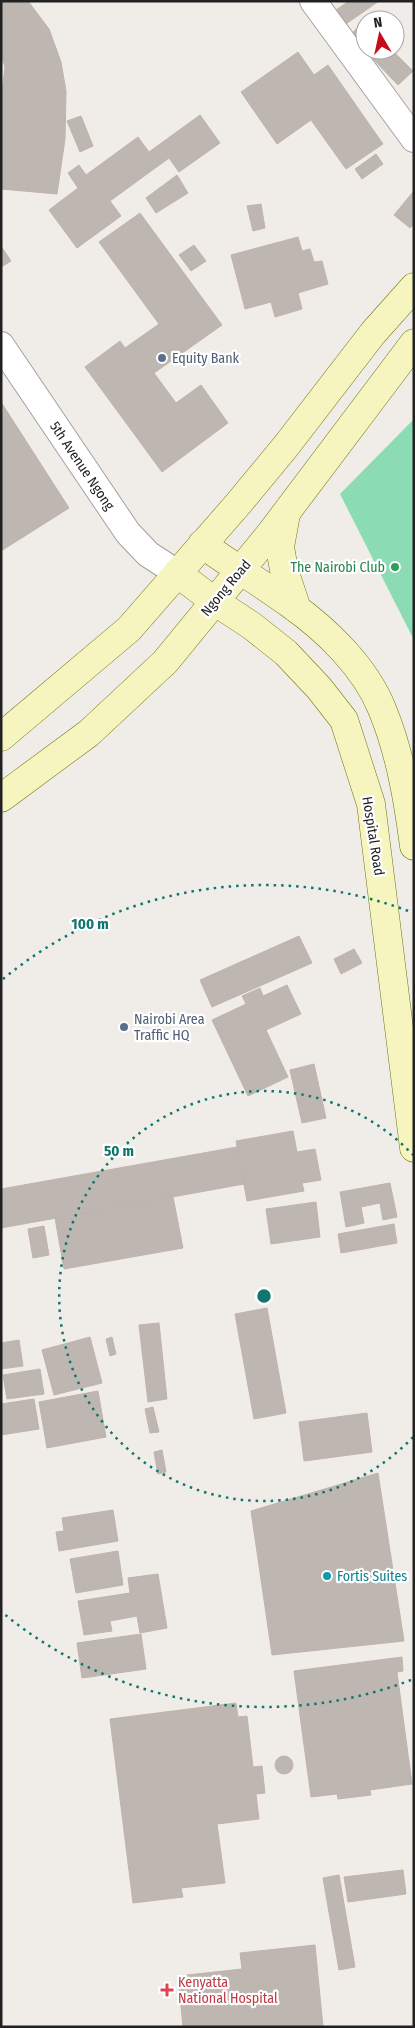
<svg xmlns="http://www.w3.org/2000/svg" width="415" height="2028" viewBox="0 0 415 2028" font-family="'Fira Sans Condensed',sans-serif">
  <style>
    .pitch { fill: #8bdbb5 }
    .building { fill: #beb6b1; stroke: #c2b3ab }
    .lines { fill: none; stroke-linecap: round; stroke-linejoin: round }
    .street-casing { stroke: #a2a2a2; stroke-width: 28 }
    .secondary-casing { stroke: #71740b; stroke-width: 29 }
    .street { stroke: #fff; stroke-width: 26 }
    .secondary { stroke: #f6f5c0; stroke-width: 28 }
    .ring { fill: none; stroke: #0f766e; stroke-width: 2.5; stroke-dasharray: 2.5 5 }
    .service-dot { fill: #5c6f8a; stroke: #fff; stroke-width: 2 }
    .leisure-dot { fill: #2e9e5b; stroke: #fff; stroke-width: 2 }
    .culture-dot { fill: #0f9aa8; stroke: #fff; stroke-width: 2 }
    .health-dot { fill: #e0444e; stroke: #fff; stroke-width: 2 }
    .labels { text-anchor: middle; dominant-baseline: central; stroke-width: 4.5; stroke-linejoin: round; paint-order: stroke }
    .service-label { font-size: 14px; fill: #4e5e75; stroke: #fff; text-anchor: start }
    .street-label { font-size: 14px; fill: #212121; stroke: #fff }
    .leisure-label { font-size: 14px; fill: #27864d; stroke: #fff; text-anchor: end }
    .culture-label { font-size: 14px; fill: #0d838f; stroke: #fff; text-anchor: start }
    .health-label { font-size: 14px; fill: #be3a42; stroke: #fff; text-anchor: start }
    .centre { fill: #0f766e; stroke: #fff; stroke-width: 2.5 }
    .ring-label { font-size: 15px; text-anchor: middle; font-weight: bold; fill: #0f766e; stroke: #fff; stroke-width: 4.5; stroke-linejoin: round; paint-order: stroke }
  </style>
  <rect width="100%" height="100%" fill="#f0ede8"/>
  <polygon class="pitch" points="414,419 414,640 340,494"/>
  <g class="building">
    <polygon points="1,1 28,1 49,29 61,62 66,91 65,139 57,194 1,189 1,101 5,67 1,55"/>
    <polygon points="349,1 379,1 343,26 333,12"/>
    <polygon points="365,21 365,50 392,50 413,71 398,85 350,35"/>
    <polygon points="298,52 314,75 328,65 383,144 346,169 311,120 277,144 241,92"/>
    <polygon points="200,115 220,143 179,172 169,158 110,201 121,216 77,248 49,210 78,188 68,173 79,165 86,175 138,137 149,152"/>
    <polygon points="81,116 93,146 80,152 67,121"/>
    <polygon points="376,154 383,164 362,179 355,169"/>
    <polygon points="177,175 188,193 156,213 146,198"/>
    <polygon points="413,192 414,224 410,228 394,215"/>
    <polygon points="261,204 265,228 253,231 247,206"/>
    <polygon points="140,213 222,325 154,373 176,403 201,385 228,423 162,472 85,367 120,341 125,348 159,324 99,242"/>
    <polygon points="298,237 302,251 310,249 314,262 322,261 328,284 298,293 302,309 275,317 271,302 245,309 231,255"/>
    <polygon points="194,245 206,261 191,271 179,255"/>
    <polygon points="1,246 11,261 1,267"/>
    <polygon points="1,402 69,508 1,551"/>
    <polygon points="299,936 312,963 212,1007 200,980"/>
    <polygon points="354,949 362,963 341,974 334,959"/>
    <polygon points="287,985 301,1014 266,1030 288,1077 248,1096 212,1020 246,1004 242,996 260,988 263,996"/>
    <polygon points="314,1064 326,1118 302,1123 290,1070"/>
    <polygon points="293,1131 297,1152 315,1149 321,1180 302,1183 304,1191 247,1201 236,1141"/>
    <polygon points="237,1147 244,1184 1,1228 1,1189"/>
    <polygon points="390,1183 397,1217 383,1220 380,1203 361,1207 364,1223 346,1227 340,1192"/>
    <polygon points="173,1197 183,1248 64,1269 55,1218"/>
    <polygon points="316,1202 320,1237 271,1244 266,1209"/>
    <polygon points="394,1224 397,1243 341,1253 338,1234"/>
    <polygon points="44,1226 49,1255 33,1258 28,1229"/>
    <polygon points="267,1308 286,1413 254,1419 235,1314"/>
    <polygon points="159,1323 167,1399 148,1402 139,1325"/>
    <polygon points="90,1337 102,1383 54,1395 42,1350"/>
    <polygon points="112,1337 116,1354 110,1356 106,1339"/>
    <polygon points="19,1340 23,1366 1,1369 1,1343"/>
    <polygon points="40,1369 44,1394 7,1399 3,1375"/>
    <polygon points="98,1391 106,1437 47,1448 39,1402"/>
    <polygon points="34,1399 39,1429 1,1435 1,1404"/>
    <polygon points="153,1407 159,1432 150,1433 145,1409"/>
    <polygon points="367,1413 372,1452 304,1461 299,1422"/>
    <polygon points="162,1450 166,1472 158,1474 154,1452"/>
    <polygon points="378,1473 404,1641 272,1655 251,1511"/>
    <polygon points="113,1510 118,1541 59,1551 56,1532 64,1531 62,1518"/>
    <polygon points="118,1551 123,1585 76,1593 70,1559"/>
    <polygon points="158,1574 167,1628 140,1633 137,1616 110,1621 112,1631 84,1635 78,1601 130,1593 128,1578"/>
    <polygon points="141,1634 146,1669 82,1678 77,1643"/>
    <polygon points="402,1657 403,1671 397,1672 412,1784 370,1790 371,1795 338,1799 337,1794 311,1797 294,1671"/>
    <polygon points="236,1703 238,1717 247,1716 253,1767 262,1766 265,1793 256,1794 259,1819 217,1824 225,1883 181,1888 183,1897 133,1903 110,1719"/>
    <circle cx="284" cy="1765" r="9"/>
    <polygon points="403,1870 406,1894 348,1902 344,1877"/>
    <polygon points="339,1875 355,1967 339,1970 323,1878"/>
    <polygon points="315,1945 323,2027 183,2027 178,1976 242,1969 240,1953"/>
  </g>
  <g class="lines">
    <g class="street-casing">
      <g id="street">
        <polyline points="313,1 414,139"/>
        <polyline points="1,345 128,533 148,554 177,573"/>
      </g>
    </g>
    <g class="secondary-casing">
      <g id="secondary">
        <polyline points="286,514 280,547 284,570 297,609"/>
        <path d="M202,544C231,565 261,583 290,604C327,630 365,667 382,709C400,752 408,800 414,846"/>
        <polyline points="177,573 214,601 252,626 286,653 319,688 344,720 371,804 414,1148"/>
        <polyline points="1,737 129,629 238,504 286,446 373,333 414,287"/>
        <polyline points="1,798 89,733 165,662 270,534 414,343"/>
      </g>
    </g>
    <use href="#street" class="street"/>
    <use href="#secondary" class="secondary"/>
  </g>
  <g class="ring">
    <path d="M413 1437A205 205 0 1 1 413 1155"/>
    <path d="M411 1680A411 411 0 0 1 3 1613M3 979A411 411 0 0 1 411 912"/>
  </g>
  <g class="service-dot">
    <circle cx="162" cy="358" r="5"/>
    <circle cx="124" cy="1027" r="5"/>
  </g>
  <circle class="leisure-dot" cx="395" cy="567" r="5"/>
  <circle class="culture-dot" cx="327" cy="1576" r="5"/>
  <path class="health-dot" d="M164.5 1982.5h5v5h5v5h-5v5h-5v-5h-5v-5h5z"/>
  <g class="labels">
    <g class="service-label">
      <text x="172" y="358">Equity Bank</text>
      <text x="134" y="1019">Nairobi Area<tspan x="134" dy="16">Traffic HQ</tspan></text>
    </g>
    <g class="street-label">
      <text transform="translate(82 466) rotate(56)">5th Avenue Ngong</text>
      <text transform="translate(226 588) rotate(-50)">Ngong Road</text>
      <text transform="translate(373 836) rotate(81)">Hospital Road</text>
    </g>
    <g class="leisure-label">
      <text x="385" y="567">The Nairobi Club</text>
    </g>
    <g class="culture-label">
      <text x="337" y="1576">Fortis Suites</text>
    </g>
    <g class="health-label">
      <text x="178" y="1982">Kenyatta<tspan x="178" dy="16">National Hospital</tspan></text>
    </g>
  </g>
  <circle cx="264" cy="1296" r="8" class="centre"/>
  <g class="ring-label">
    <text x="90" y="929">100 m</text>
    <text x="119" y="1156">50 m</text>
  </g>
  <rect width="415" height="2028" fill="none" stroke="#212121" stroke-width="5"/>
  <g transform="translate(380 35) rotate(351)"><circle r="24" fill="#ffffff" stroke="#a6a6a6"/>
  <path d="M0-4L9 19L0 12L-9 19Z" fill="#c60b1a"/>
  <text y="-8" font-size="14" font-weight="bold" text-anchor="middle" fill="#212121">N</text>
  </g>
</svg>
